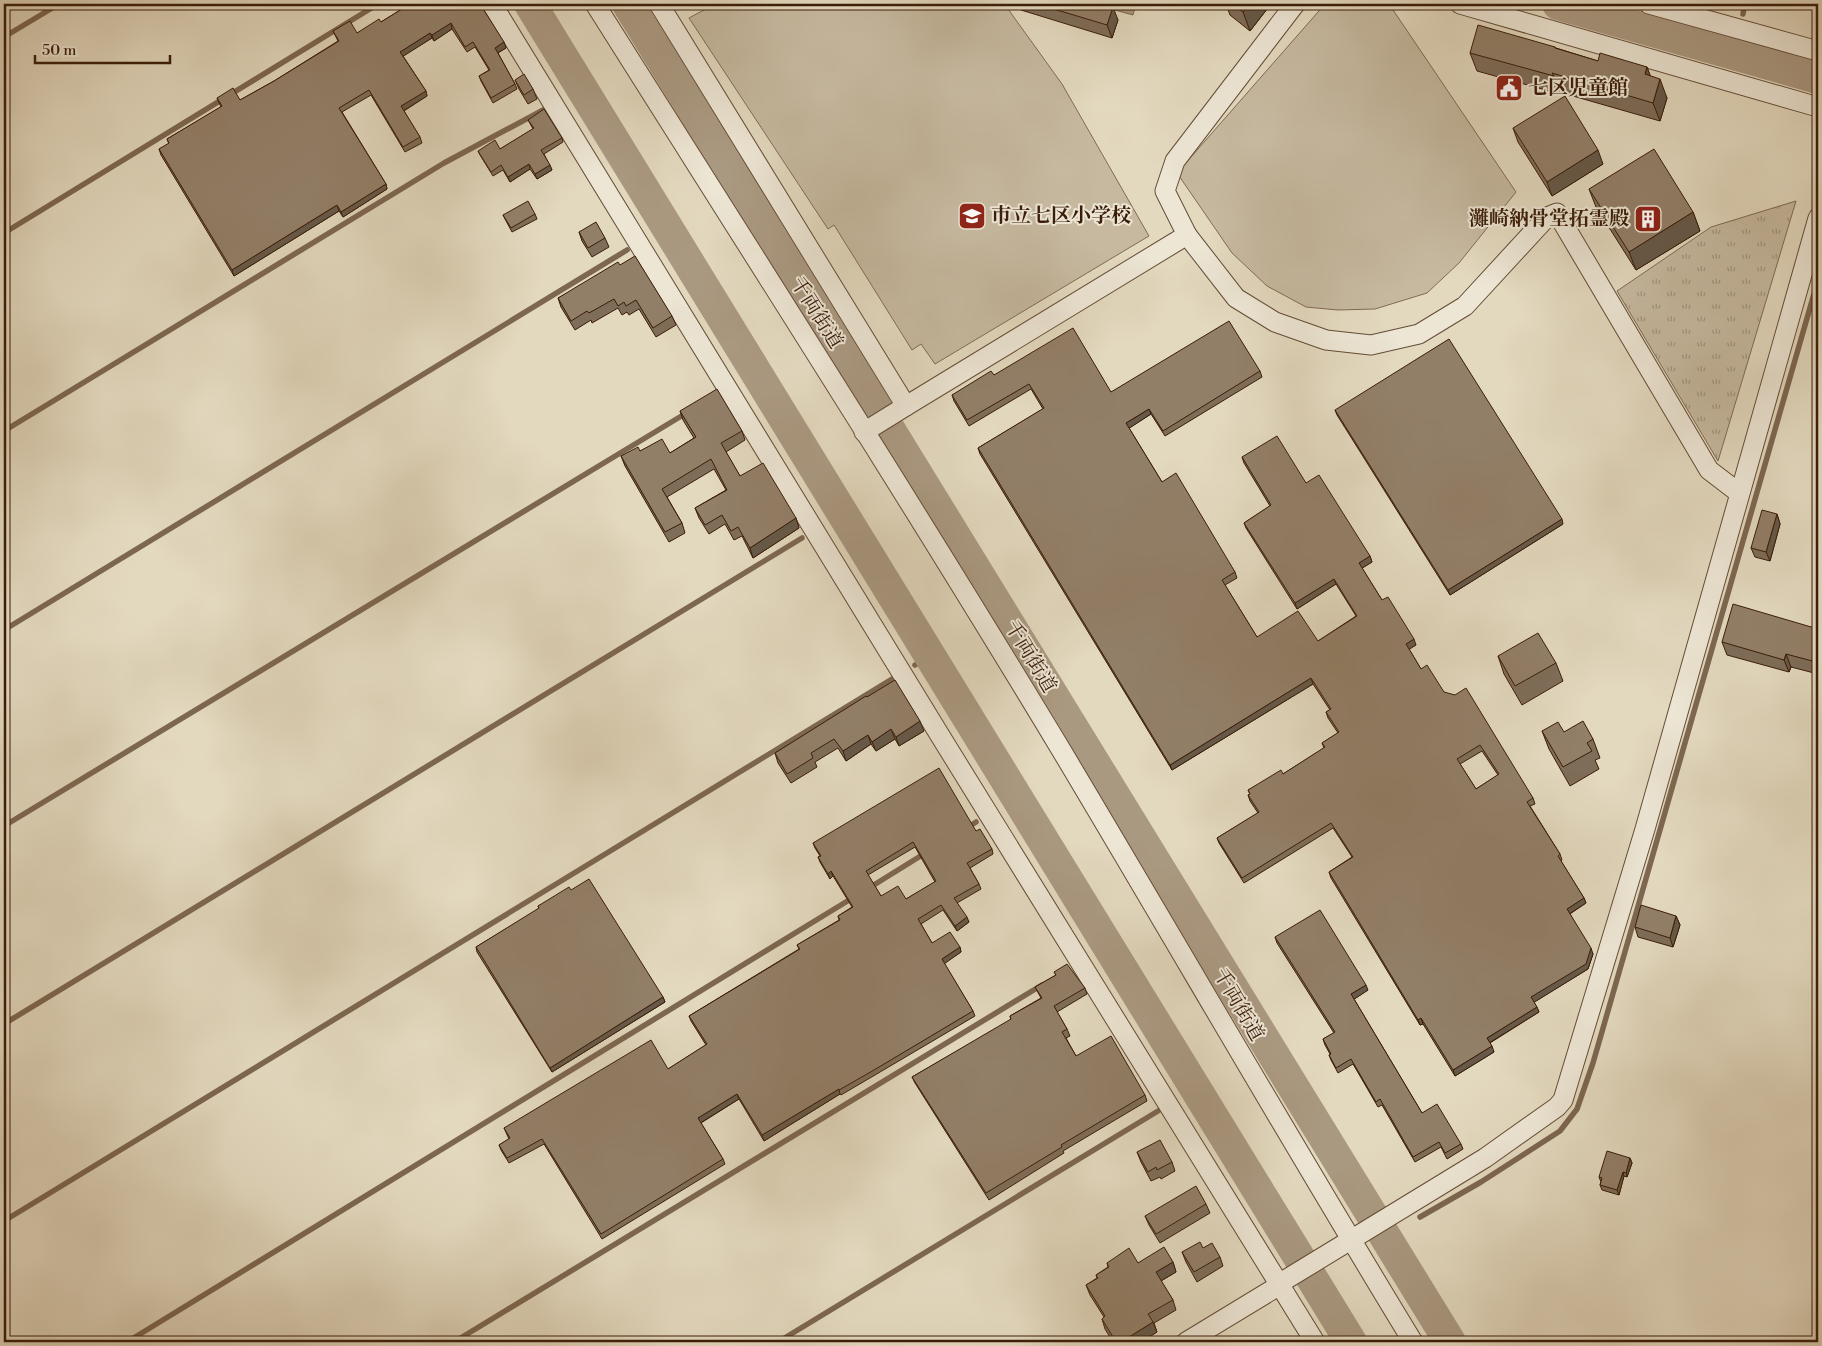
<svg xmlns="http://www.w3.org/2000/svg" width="1822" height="1346" viewBox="0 0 1822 1346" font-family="'Libre Bodoni','Noto Serif JP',serif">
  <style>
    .grass { fill: url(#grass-tufts); stroke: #806b54 }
    .pitch { fill: #c6b9a0; stroke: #806b54 }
    .water { fill: url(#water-rules); stroke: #7d6751 }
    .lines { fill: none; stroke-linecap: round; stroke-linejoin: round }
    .stream { stroke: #7d6751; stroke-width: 5.5 }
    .river { stroke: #aa9981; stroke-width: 32 }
    .minor-casing { stroke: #644c36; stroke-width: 21 }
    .minor { stroke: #ede6d5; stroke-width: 19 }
    .wall { fill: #7e6d59; stroke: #3a1d09; fill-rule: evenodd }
    .shaded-wall { fill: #665949; stroke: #3a1d09 }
    .building { fill: #927f68; stroke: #3a1d09; fill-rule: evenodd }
    .labels { text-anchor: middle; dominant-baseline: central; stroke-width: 4; stroke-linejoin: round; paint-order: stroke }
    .poi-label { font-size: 20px; font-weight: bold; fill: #3a1d09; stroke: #ede6d5; text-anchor: start }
    .street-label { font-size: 20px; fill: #3a1d09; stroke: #ede6d5 }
  </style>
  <defs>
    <pattern id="grass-tufts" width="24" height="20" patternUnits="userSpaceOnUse" patternTransform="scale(1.25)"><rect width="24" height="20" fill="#c6b9a0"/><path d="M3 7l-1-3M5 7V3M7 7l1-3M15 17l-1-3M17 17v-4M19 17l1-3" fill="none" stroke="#a29681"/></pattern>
    <pattern id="water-rules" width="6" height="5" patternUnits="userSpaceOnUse" patternTransform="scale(1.25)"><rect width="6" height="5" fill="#aa9981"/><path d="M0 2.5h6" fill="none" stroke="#8b7c68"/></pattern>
  </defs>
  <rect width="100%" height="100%" fill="#e3d9bf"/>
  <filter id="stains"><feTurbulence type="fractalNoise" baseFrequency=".004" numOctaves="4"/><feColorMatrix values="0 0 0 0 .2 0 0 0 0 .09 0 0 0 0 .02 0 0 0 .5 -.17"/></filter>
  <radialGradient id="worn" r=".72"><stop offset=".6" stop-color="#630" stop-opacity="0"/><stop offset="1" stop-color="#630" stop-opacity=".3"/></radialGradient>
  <polygon class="grass" points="1796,201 1718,461 1617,291 1711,227"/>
  <g class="pitch">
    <polygon points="715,4 995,4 1008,9 1062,84 1149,236 935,364 921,344 912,350 834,225 828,229 689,18"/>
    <polygon points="1325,4 1389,4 1516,192 1459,263 1427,293 1375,309 1338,310 1306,307 1267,286 1232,253 1177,173"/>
  </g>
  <polygon class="water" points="1093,4 1136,4 1133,15"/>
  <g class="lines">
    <g class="stream">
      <polyline points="1743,14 1745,4"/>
      <polyline points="4,37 59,4"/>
      <polyline points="1731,53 1733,46"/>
      <polyline points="574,94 583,90"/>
      <polyline points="661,231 666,228"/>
      <polyline points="4,233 378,4"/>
      <polyline points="750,375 755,372"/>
      <polyline points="4,431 444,163 545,109"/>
      <polyline points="836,518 842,514"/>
      <polyline points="4,630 627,250"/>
      <polyline points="915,665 930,656"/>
      <polyline points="1010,802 1017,798"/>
      <polyline points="4,826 688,412"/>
      <polyline points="967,828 976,822"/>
      <polyline points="869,888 927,852"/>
      <polyline points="1099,950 1107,945"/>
      <polyline points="4,1024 802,538"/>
      <polyline points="1189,1092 1195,1088"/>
      <polyline points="1420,1217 1481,1182 1560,1131 1577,1109 1593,1063 1818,280"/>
      <polyline points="4,1221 892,679"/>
      <polyline points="1329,1322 1336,1318"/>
      <polyline points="127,1342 854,897"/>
      <polyline points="454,1342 1042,985"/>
      <polyline points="778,1342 1158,1111"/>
      <polyline points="1296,1342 1298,1341"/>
    </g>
    <g class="river">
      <polyline points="530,4 1351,1342"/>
      <polyline points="628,4 1450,1342"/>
      <polyline points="1558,4 1818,78"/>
    </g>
    <g class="minor-casing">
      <g id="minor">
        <polyline points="492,4 944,742 1315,1342"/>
        <path d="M595,4C752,253 911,501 1063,753C1180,949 1294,1147 1413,1342"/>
        <polyline points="659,4 906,406 864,432"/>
        <polyline points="1460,4 1818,107"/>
        <polyline points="1649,4 1818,51"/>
        <polyline points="1187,235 1236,298 1275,322 1326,340 1371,345 1419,334 1465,306 1547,217 1557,213 1709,470 1739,493"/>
        <polyline points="906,406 1187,235 1165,191 1175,161 1295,4"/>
        <polyline points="1186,1342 1280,1285 1285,1280 1485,1158 1557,1107 1563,1100 1645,829 1818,218"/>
      </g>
    </g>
    <use href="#minor" class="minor"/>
  </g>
  <g class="wall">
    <polygon points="410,4 504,42 506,48 498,53 515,84 517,89 493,103 481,81 479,76 489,70 475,47 467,52 452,29 434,41 432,38 403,56 426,91 427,96 404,111 420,137 422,143 405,152 371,95 342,112 386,184 387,189 343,217 339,211 234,276 161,155 159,149 169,144 167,139 221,107 217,98 240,100 274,81 338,41 333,31 357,33 381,22"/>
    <polygon points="1018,4 1105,4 1118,20 1112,38 1021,10"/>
    <polygon points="1226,4 1271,4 1250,31 1230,15"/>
    <polygon points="1555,47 1556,48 1598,61 1647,67 1650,76 1667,98 1660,121 1559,92 1560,94 1477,71 1470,53"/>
    <polygon points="515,80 533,89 537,99 528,104 519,89"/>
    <polygon points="528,120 562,138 563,142 544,154 552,170 537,179 530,169 510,182 503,170 493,176 480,155 478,151 500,149 533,129"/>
    <polygon points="1513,128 1603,164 1552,196 1518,142"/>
    <polygon points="1589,189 1693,212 1700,231 1636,270 1596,207"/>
    <polygon points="535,214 537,219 512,232 505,219 503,215"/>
    <polygon points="579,232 605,238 609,247 592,257 582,241"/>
    <polygon points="620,265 672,316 676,325 656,337 639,309 629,315 627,312 622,315 618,308 592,323 591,320 575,330 561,307 558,298"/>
    <path d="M1260,371L1262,377L1165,436L1151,414L1129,428L1162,482L1235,572L1237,578L1225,585L1257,637L1318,641L1356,616L1336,584L1297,609L1246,528L1244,523L1270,506L1244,463L1242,457L1306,483L1370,556L1372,562L1362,568L1382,600L1416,645L1409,649L1421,669L1444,692L1533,798L1535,804L1530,806L1560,854L1562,860L1561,861L1584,898L1586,903L1570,914L1593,954L1588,969L1534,1002L1539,1012L1490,1043L1494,1052L1455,1076L1423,1024L1420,1025L1331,878L1329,872L1352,857L1333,828L1244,883L1219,843L1217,838L1258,813L1250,801L1248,795L1250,794L1248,790L1283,774L1324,748L1322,743L1338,733L1328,718L1326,712L1330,710L1313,684L1172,770L980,454L978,448L1043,409L1031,389L969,426L954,401L952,395L994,375L1111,392ZM1482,751L1498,775L1476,789L1460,764Z"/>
    <polygon points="1335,410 1563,524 1450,595 1337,415"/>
    <polygon points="680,411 742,431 745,440 726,452 740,476 796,518 799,528 753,558 742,536 734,540 725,524 709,534 699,518 695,508 726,490 714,469 667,497 682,523 685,533 669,542 625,466 621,456 640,451 670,453 694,438 683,420"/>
    <polygon points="1777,514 1780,524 1770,561 1755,557 1751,548"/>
    <polygon points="1818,629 1818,674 1791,667 1789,672 1727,655 1722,642"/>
    <polygon points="1498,656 1556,663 1563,681 1522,705 1504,674"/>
    <polygon points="867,697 924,731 899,746 895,739 876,751 871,744 846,761 838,748 815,762 817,767 791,783 778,763 775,753"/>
    <polygon points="1542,731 1564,732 1593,739 1600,758 1595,760 1599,769 1570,786 1549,749"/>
    <path d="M976,831L992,849L993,854L970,868L979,884L981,889L957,903L969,922L957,931L943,910L921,924L932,943L960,947L961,952L944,963L973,1011L975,1016L875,1075L841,1095L840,1094L764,1141L739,1099L701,1123L723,1159L725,1164L602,1239L544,1144L509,1163L501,1150L499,1145L509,1139L504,1128L668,1069L706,1045L691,1021L689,1016L799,949L797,945L839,920L838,916L852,907L833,876L830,879L820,862L818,857L820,856L815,848L813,843ZM915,847L935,882L906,899L881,896L868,875Z"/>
    <polygon points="571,890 663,997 665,1002 552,1072 477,952 476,947 539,909 538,906"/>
    <polygon points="1676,916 1680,925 1673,947 1638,937 1635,927"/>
    <polygon points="1275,937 1368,990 1354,999 1422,1113 1461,1144 1463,1149 1447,1159 1441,1147 1415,1162 1382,1105 1378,1107 1353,1064 1338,1073 1331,1060 1329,1055 1330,1054 1325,1045 1323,1039 1334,1033 1277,943"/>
    <polygon points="1054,972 1085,988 1087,994 1057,1012 1067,1029 1070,1036 1066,1038 1076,1056 1145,1095 1147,1101 1063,1151 1064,1153 989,1200 915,1083 912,1077 1011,1020 1010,1016 1041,998 1035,987 1056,975"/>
    <polygon points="1137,1152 1172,1162 1175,1171 1161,1179 1160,1177 1151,1181 1141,1162"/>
    <polygon points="1630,1158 1632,1163 1627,1177 1624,1176 1619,1195 1602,1190 1600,1185 1601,1182 1599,1177"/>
    <polygon points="1206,1204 1210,1213 1160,1243 1149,1225 1145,1216"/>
    <polygon points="1203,1248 1220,1257 1223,1266 1197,1282 1186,1262 1182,1252"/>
    <polygon points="1173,1262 1176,1272 1161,1281 1173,1300 1176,1310 1154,1323 1157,1332 1141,1342 1113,1342 1105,1329 1102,1319 1104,1317 1090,1295 1086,1285 1097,1278 1096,1275 1108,1267 1107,1263"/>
  </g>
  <g class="shaded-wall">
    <polygon points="1250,4 1271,4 1250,31 1243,12"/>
    <polygon points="1113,7 1118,20 1112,38 1107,25"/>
    <polygon points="451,23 452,29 434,41 432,35"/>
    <polygon points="430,33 432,38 402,57 400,52"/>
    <polygon points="504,42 506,48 497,53 495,48"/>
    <polygon points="1647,67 1654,85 1645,74"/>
    <polygon points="1660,79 1667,98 1660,121 1653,103"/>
    <polygon points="426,91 427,96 403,111 401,106"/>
    <polygon points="1598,150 1603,164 1552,196 1547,182"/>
    <polygon points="529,164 530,169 510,182 508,177"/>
    <polygon points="550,165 552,170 537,179 535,174"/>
    <polygon points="386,184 387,189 343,217 341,212"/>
    <polygon points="337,205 339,211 234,276 232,270"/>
    <polygon points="1693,212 1700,231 1636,270 1629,252"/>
    <polygon points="1149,409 1151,414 1128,429 1126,423"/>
    <polygon points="1777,514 1780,524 1770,561 1766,552"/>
    <polygon points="796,518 799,528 753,558 750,548"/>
    <polygon points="1562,519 1563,524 1450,595 1448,590"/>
    <polygon points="1370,556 1372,562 1361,569 1359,563"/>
    <polygon points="1334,579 1336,584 1297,609 1295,603"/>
    <polygon points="1414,639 1416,645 1408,650 1406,644"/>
    <polygon points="1786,654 1791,667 1789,672 1784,660"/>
    <polygon points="1818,654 1818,668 1816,662"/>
    <polygon points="1311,678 1313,684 1172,770 1170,765"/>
    <polygon points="920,721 924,731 899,746 896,737"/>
    <polygon points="891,729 895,739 876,751 872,742"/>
    <polygon points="868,735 871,744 846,761 843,751"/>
    <polygon points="831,871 833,876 830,879 828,874"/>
    <polygon points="1584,898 1586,903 1569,914 1567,909"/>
    <polygon points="1676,916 1680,925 1673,947 1670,938"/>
    <polygon points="967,917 969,922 957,931 955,926"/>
    <polygon points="960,947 961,952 944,964 942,959"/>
    <polygon points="1591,948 1593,954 1588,969 1533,1003 1531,997"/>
    <polygon points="1366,985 1368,990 1353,1000 1351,994"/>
    <polygon points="663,997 665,1002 552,1072 550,1068"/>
    <polygon points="1537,1007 1539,1012 1489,1043 1487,1038"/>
    <polygon points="1421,1018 1423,1024 1420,1025 1418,1020"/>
    <polygon points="1492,1046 1494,1052 1455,1076 1453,1070"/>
    <polygon points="839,1089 840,1094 764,1141 762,1135"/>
    <polygon points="737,1094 739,1099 700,1123 698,1118"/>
    <polygon points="1630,1158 1632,1163 1627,1177 1626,1173"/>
    <polygon points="1623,1172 1624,1176 1619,1195 1617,1190"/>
    <polygon points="1173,1262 1176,1272 1159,1282 1156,1272"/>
    <polygon points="1153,1322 1157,1332 1141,1342 1121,1342"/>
  </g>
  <g class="building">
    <polygon points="410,4 480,4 504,42 495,48 515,84 491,98 479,76 490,70 473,42 465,47 451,23 432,35 430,33 400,52 426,91 401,106 420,137 403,147 369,90 339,108 386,184 341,212 337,205 232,270 159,149 169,143 167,139 222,106 217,98 233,88 240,100 274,81 339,41 333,31 350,21 357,33 379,19 381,22"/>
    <polygon points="1037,4 1102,4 1113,7 1107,25"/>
    <polygon points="1233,4 1250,4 1243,12"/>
    <polygon points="1478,25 1555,47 1555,48 1598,61 1600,53 1647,67 1645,74 1660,79 1653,103 1552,73 1554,76 1470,53"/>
    <polygon points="524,74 533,89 524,95 515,80"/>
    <polygon points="1565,96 1598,150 1547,182 1513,128"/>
    <polygon points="544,109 562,138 541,150 550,165 535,174 529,164 508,177 501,165 491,172 478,151 495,140 500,149 534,128 528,120"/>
    <polygon points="1654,149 1693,212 1629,252 1589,189"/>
    <polygon points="528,201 535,214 511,228 503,215"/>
    <polygon points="596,222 605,238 588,248 579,232"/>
    <polygon points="635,256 672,316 653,328 636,300 626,306 624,302 618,306 614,299 589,313 587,311 571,321 558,298 618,262 620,265"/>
    <path d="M1229,321L1260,371L1163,431L1149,409L1126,423L1162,482L1176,473L1235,572L1222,580L1257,637L1298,611L1318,641L1357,616L1334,579L1295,603L1244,523L1271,505L1242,457L1277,436L1306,483L1319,475L1370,556L1359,563L1382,600L1388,597L1414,639L1406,644L1421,669L1427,665L1444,692L1455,695L1466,688L1533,798L1527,802L1560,854L1558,856L1584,898L1567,909L1591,948L1586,964L1531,997L1537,1007L1487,1038L1492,1046L1453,1070L1421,1018L1418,1020L1329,872L1353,857L1331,823L1242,878L1217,838L1259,812L1248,795L1250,794L1248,790L1281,770L1283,774L1325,747L1322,743L1339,732L1326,712L1331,709L1311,678L1170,765L978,448L1044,408L1029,384L967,420L952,395L991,371L994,375L1073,328L1111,392ZM1480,745L1499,774L1476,789L1457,759Z"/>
    <polygon points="1449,339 1562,519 1448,590 1335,410"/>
    <polygon points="717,389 742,431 721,443 740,476 763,463 796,518 750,548 738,527 731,531 722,515 705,525 695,508 727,490 711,459 662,489 682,523 665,532 621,456 638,447 640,451 662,439 670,453 696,437 680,411"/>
    <polygon points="1762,510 1777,514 1766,552 1751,548"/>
    <polygon points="1733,604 1818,629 1818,654 1816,662 1786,654 1784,660 1722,642"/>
    <polygon points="1538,633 1556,663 1515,686 1498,656"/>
    <polygon points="895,680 920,721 896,737 891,729 872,742 868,735 843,751 834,739 811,753 813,758 787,774 775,753 866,696 867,697"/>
    <polygon points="1583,721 1593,739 1587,743 1592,751 1563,767 1542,731 1558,722 1564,732"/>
    <path d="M939,768L976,831L980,829L992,849L967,863L979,884L954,898L967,917L955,926L941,905L918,919L932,943L950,932L960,947L942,959L973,1011L874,1070L839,1090V1089L762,1135L737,1094L698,1118L723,1159L601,1234L542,1139L507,1158L499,1145L510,1138L504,1128L651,1040L668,1069L707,1044L689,1016L800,949L797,945L840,920L838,916L853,907L831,871L828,874L818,857L821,856L813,843ZM913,842L936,881L906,899L898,886L881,896L866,871Z"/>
    <polygon points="589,879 663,997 550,1068 476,947 539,908 538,906 569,887 571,890"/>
    <polygon points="1641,905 1676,916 1670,938 1635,927"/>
    <polygon points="1320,910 1366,985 1351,994 1422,1113 1437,1104 1461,1144 1445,1153 1439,1142 1413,1157 1380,1099 1376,1102 1351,1059 1336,1068 1329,1055 1331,1054 1323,1039 1335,1032 1275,937"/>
    <polygon points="1067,964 1085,988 1054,1006 1067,1029 1062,1032 1076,1056 1111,1036 1145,1095 1061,1145 1062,1147 986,1193 912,1077 1011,1019 1010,1016 1042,998 1035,987 1056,975 1054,972"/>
    <polygon points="1160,1140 1172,1162 1157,1170 1156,1167 1148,1172 1137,1152"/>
    <polygon points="1607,1151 1630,1158 1626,1173 1623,1172 1617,1190 1600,1185 1602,1178 1599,1177"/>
    <polygon points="1196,1186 1206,1204 1156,1234 1145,1216"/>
    <polygon points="1200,1242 1203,1248 1212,1243 1220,1257 1194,1272 1182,1252"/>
    <polygon points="1164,1247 1173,1262 1156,1272 1173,1300 1148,1314 1153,1322 1121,1342 1116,1342 1102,1319 1105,1316 1086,1285 1098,1278 1096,1275 1109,1267 1107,1263 1129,1248 1138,1263"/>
  </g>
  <defs>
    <g id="civic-square" transform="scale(1.4375)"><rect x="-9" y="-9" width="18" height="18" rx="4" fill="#8f2418" stroke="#ede6d5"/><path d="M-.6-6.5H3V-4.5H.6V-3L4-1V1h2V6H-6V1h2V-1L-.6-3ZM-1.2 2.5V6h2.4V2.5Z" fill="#fff"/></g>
    <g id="school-square" transform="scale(1.4375)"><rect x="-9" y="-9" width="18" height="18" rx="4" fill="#8f2418" stroke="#ede6d5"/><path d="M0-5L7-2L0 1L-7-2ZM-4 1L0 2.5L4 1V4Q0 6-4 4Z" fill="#fff"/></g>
    <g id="building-square" transform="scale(1.4375)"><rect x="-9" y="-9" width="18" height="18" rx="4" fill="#8f2418" stroke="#ede6d5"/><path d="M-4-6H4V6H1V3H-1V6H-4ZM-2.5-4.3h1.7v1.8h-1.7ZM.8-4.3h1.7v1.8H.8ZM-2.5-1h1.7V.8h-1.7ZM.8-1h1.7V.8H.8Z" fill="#fff"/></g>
  </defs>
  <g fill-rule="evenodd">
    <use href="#civic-square" x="1509" y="88"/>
    <use href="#school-square" x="972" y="216"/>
    <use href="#building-square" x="1648" y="219"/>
  </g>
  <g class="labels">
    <g class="poi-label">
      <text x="1528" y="88">七区児童館</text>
      <text x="991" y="216">市立七区小学校</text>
      <text x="1629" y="219" text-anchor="end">灘崎納骨堂拓霊殿</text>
    </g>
    <g class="street-label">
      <text transform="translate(816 313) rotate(58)">千両街道</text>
      <text transform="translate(1030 657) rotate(59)">千両街道</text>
      <text transform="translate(1238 1005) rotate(60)">千両街道</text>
    </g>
  </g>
  <rect width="1822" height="1346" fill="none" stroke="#e3d9bf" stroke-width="20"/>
  <rect x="5" y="5" width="1812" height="1336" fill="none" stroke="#3a1d09" stroke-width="2.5"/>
  <rect x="10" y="10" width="1802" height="1326" fill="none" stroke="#3a1d09"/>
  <path d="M35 55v8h135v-8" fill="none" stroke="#3a1d09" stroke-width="2.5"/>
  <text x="42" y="55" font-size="15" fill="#3a1d09" stroke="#ede6d5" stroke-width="4" paint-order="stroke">50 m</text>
  <rect width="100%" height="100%" filter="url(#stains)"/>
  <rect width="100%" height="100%" fill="url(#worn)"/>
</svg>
